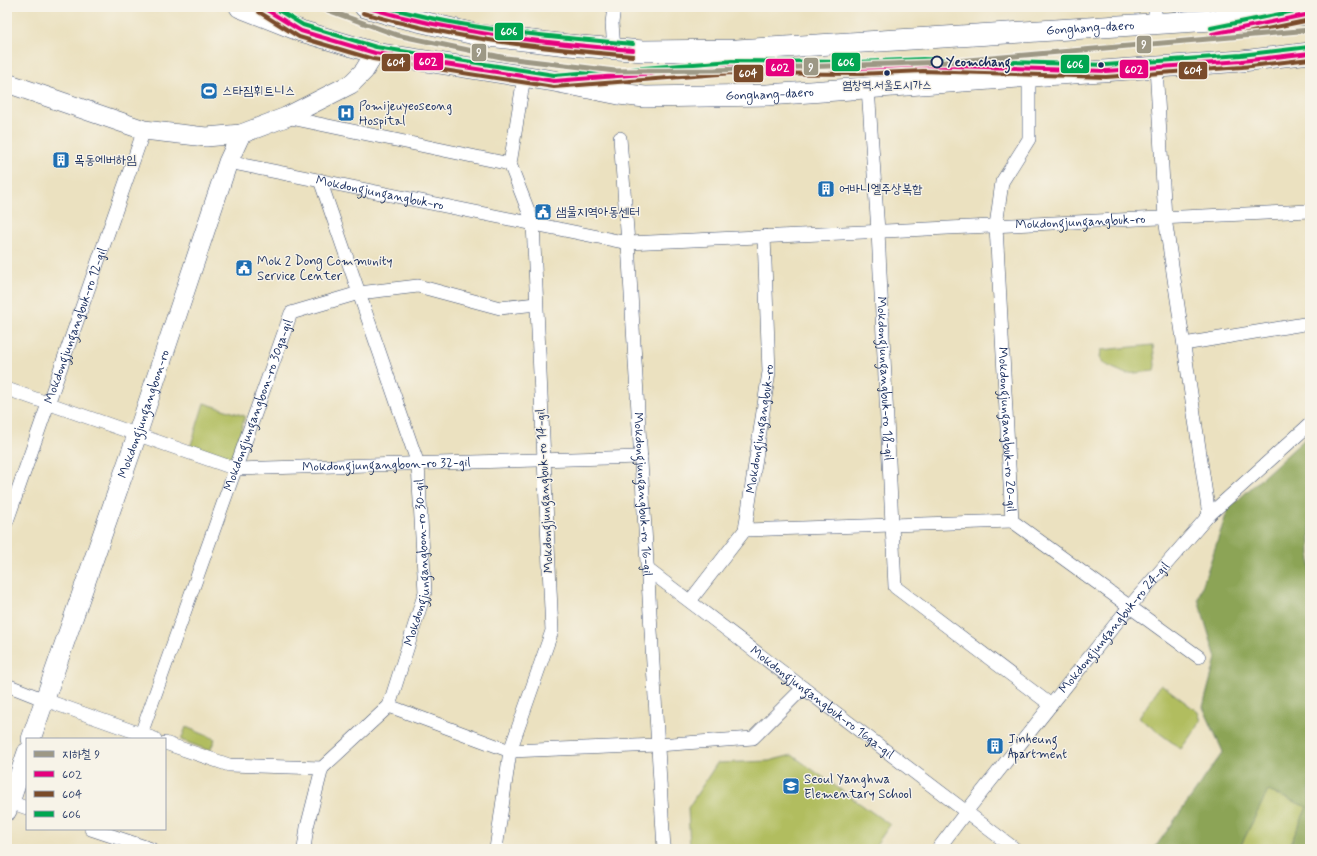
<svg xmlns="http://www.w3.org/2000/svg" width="1317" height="856" viewBox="0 0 1317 856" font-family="Mynerve,'Poor Story',sans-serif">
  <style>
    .green { fill: #b1bd5f; stroke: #66765e }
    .forest { fill: #8ca456; stroke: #546a5a }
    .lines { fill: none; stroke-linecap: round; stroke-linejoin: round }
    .street-casing { stroke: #3a4a6d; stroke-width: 14 }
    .secondary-casing { stroke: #3a4a6d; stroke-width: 20 }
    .primary-casing { stroke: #3a4a6d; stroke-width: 22 }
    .street { stroke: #fff; stroke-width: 13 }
    .secondary { stroke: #fff; stroke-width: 19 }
    .primary { stroke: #fff; stroke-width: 21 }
    .bus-1-casing { stroke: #f7f3e8; stroke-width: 7 }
    .bus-2-casing { stroke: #f7f3e8; stroke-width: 7 }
    .bus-3-casing { stroke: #f7f3e8; stroke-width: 7 }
    .bus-1 { stroke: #e5007d; stroke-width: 4 }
    .bus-2 { stroke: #7a4b2a; stroke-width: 4 }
    .bus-3 { stroke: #00a651; stroke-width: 4 }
    .metro-1-casing { stroke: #f7f3e8; stroke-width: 8 }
    .metro-1 { stroke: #9d9885; stroke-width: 5 }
    .stop-dot { fill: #f7f3e8; stroke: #1b2f5e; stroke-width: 2 }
    .bus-dot { fill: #1b2f5e; stroke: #f7f3e8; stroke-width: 1.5 }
    .labels { text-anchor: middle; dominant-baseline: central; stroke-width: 3; stroke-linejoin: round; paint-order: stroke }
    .bus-label { font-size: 12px; fill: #1b2f5e; stroke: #f7f3e8 }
    .street-label { font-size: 13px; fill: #1b2f5e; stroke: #f7f3e8 }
    .stop-label { font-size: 13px; font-weight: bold; fill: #1b2f5e; stroke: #f7f3e8; text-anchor: start }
    .poi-label { font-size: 13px; fill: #1b2f5e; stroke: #f7f3e8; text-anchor: start }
    .line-badge { stroke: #f7f3e8; stroke-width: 1.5 }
    .badge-label { font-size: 11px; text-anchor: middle; font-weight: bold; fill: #fff }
  </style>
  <rect width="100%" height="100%" fill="#f7f3e8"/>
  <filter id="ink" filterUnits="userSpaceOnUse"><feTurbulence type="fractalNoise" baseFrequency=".025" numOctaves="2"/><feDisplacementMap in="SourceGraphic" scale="8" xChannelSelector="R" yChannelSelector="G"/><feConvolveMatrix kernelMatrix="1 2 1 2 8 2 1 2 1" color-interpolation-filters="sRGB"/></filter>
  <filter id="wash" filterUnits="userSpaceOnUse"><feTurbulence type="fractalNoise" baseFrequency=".012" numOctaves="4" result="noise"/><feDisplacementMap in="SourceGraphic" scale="16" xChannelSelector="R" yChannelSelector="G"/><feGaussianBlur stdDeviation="0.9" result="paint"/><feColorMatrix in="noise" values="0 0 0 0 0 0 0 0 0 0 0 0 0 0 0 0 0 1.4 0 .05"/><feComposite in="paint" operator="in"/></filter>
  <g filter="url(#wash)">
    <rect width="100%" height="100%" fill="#ebe1c0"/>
    <g class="green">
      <polygon points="1153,345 1155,365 1154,371 1126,374 1104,364 1100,358 1101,350"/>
      <polygon points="204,403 245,416 233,457 226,459 190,448"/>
      <polygon points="1161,684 1198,712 1201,721 1181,749 1139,718"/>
      <polygon points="186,727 215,739 210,751 181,740"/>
      <polygon points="792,755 890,825 873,849 690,849 688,808 717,763 769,761"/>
      <polygon points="1268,790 1308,807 1288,849 1239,849"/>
    </g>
    <polygon class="forest" points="1310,434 1310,849 1288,849 1307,807 1268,791 1239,849 1154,849 1223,752 1203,707 1216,658 1198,599 1228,509"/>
  </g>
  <g filter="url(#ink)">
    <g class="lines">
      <g class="street-casing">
        <g id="street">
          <polyline points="614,7 612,23 614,49"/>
          <polyline points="1155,7 1155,24"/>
          <polyline points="1156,67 1165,218 1209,515"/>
          <path id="s1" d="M1029,77V139L1002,182L996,226L1012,521L1199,657"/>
          <path id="s2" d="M868,88L878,231L895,587L1051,705"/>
          <polyline points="286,117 510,164"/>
          <path id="s3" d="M620,138L628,243L664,849"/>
          <path id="s4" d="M228,162L628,243L1310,211"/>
          <polyline points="1184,344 1310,323"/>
          <path id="s5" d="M7,389L236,469L641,457"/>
          <path id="s6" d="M7,521L144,130"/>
          <polyline points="745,530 1012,521"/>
          <path id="s7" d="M647,569L1015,849"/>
          <path id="s8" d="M690,601L745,530L769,372L764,236"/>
          <polyline points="7,685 45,700 155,739"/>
          <polyline points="389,706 510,751 658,745 753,738 803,688"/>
          <path id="s9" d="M141,734L291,313L359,293L418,286L500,308L536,304"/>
          <path id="s10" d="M165,743L229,765L322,768L389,706L425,592L418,464L320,180"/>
          <polyline points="7,801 27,808"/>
          <polyline points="91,829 151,849"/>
          <polyline points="304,849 307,827 322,768"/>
          <polyline points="496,849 510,751 552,631 533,223 510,164 524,77"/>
          <path id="s11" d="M938,849L966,812L1129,607L1209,515L1310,424"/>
        </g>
      </g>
      <g class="secondary-casing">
        <g id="secondary">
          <polyline points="7,83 144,130 206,137 241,134 286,117 351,84 364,71 375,53"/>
          <path id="s12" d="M31,739L137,435L228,162L241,134"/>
          <polyline points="7,811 27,752"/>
        </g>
      </g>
      <g class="primary-casing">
        <g id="primary">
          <path id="s13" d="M240,7L301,31L375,53L554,81L619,94L645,97L767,95L1242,61L1310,53"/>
          <path id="s14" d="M365,7L392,15L479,35L568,45L643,51L737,50L1310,14"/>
        </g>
      </g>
      <use href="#street" class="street"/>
      <use href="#secondary" class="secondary"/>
      <use href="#primary" class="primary"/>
      <g class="bus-1-casing">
        <g id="bus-1">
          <polyline points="262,7 301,31 375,53 554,81 732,67 858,68 923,65 1106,71 1242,61 1310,53"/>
          <path d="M365,7C454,33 541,43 633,50"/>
          <polyline points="1212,34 1310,14"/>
        </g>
      </g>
      <g class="bus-2-casing">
        <g id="bus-2">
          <polyline points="259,12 299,37 373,59 554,87 732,73 858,74 923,71 1106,77 1242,67 1310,59"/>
          <path d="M363,13C454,39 539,48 633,56"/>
          <polyline points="1213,40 1310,20"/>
        </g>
      </g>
      <g class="bus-3-casing">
        <g id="bus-3">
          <polyline points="273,7 303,25 376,47 554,75 732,61 858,62 923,59 1106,65 1241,55 1309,47"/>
          <path d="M387,7C467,30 551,37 633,44"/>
          <polyline points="1211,28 1309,8"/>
        </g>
      </g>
      <use href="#bus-1" class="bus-1"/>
      <use href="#bus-2" class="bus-2"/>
      <use href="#bus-3" class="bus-3"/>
      <g class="metro-1-casing">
        <polyline id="metro-1" points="319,7 397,35 506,58 615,71 715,70 945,62 1310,30"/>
      </g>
      <use href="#metro-1" class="metro-1"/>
    </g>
  </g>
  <defs>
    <g id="stadium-square" transform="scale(0.9)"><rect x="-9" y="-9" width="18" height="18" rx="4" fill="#1f6fb2" stroke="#f7f3e8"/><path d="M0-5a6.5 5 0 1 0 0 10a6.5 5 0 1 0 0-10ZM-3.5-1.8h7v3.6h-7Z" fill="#fff"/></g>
    <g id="hospital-square" transform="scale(0.9)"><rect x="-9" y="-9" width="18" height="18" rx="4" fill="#1f6fb2" stroke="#f7f3e8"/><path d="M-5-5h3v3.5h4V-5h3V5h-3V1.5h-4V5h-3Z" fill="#fff"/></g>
    <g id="building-square" transform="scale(0.9)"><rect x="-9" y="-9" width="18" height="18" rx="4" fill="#1f6fb2" stroke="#f7f3e8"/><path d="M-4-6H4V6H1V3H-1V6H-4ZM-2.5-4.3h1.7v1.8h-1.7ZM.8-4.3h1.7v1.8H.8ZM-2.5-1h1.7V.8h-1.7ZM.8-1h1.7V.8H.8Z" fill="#fff"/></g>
    <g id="civic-square" transform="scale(0.9)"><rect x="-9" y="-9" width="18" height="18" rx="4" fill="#1f6fb2" stroke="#f7f3e8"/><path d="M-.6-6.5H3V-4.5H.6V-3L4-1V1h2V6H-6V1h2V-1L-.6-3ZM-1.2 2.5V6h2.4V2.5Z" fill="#fff"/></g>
    <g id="school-square" transform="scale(0.9)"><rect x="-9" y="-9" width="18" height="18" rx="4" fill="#1f6fb2" stroke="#f7f3e8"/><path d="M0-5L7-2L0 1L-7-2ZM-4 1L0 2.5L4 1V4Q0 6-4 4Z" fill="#fff"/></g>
  </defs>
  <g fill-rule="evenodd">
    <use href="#stadium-square" x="209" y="91"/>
    <use href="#hospital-square" x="346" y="113"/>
    <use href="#building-square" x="61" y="160"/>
    <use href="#building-square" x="826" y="189"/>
    <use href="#civic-square" x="543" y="212"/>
    <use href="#civic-square" x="244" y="268"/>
    <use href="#building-square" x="995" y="746"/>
    <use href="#school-square" x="791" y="786"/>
  </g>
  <circle class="stop-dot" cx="937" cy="62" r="5.5"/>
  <g class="bus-dot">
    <circle cx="1101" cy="65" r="3.5"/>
    <circle cx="887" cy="73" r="3.5"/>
  </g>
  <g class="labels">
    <g class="bus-label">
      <text x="887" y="86">염창역.서울도시가스</text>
    </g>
    <g class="street-label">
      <text stroke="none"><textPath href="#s14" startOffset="730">Gonghang-daero</textPath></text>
      <text stroke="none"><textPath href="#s13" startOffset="541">Gonghang-daero</textPath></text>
      <text stroke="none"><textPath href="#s4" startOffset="155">Mokdongjungangbuk-ro</textPath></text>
      <text stroke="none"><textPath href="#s4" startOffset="861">Mokdongjungangbuk-ro</textPath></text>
      <text stroke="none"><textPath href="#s6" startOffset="207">Mokdongjungangbuk-ro 12-gil</textPath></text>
      <text stroke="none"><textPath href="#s2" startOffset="291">Mokdongjungangbuk-ro 18-gil</textPath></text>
      <text stroke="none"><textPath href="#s9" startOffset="349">Mokdongjungangbon-ro 30ga-gil</textPath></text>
      <text stroke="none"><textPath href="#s12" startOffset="344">Mokdongjungangbon-ro</textPath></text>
      <text stroke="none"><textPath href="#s8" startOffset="192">Mokdongjungangbuk-ro</textPath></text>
      <text stroke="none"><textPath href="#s1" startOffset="361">Mokdongjungangbuk-ro 20-gil</textPath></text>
      <text stroke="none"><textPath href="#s5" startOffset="393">Mokdongjungangbon-ro 32-gil</textPath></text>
      <text transform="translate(545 491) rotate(-93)">Mokdongjungangbuk-ro 14-gil</text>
      <text stroke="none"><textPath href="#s3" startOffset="357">Mokdongjungangbuk-ro 16-gil</textPath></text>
      <text stroke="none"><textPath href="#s10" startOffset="400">Mokdongjungangbon-ro 30-gil</textPath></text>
      <text stroke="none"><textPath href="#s11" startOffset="283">Mokdongjungangbuk-ro 24-gil</textPath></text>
      <text stroke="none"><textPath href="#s7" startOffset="220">Mokdongjungangbuk-ro 16ga-gil</textPath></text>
    </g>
    <g class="stop-label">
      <text x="946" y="62">Yeomchang</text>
    </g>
    <g class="poi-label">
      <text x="222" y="91">스타짐휘트니스</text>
      <text x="359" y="106">Pomijeuyeoseong<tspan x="359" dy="15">Hospital</tspan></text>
      <text x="74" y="160">목동에버하임</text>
      <text x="839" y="189">어바니엘주상복합</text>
      <text x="556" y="212">샘물지역아동센터</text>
      <text x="257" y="261">Mok 2 Dong Community<tspan x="257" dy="15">Service Center</tspan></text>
      <text x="1008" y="739">Jinheung<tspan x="1008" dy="15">Apartment</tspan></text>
      <text x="804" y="779">Seoul Yanghwa<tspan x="804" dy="15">Elementary School</tspan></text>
    </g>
  </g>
  <g class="line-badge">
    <rect x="494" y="22" width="30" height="19" rx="4" fill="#00a651"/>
    <rect x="1136" y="35" width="16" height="19" rx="4" fill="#9d9885"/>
    <rect x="471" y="43" width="16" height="19" rx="4" fill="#9d9885"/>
    <rect x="413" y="52" width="31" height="19" rx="4" fill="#e5007d"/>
    <rect x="831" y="52" width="30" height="20" rx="4" fill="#00a651"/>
    <rect x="381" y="53" width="30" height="19" rx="4" fill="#7a4b2a"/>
    <rect x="1060" y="54" width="30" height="20" rx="4" fill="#00a651"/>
    <rect x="803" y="57" width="16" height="19" rx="4" fill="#9d9885"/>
    <rect x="765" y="58" width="30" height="19" rx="4" fill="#e5007d"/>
    <rect x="1119" y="59" width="30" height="20" rx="4" fill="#e5007d"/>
    <rect x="1178" y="61" width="30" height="19" rx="4" fill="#7a4b2a"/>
    <rect x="733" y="64" width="31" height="19" rx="4" fill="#7a4b2a"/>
  </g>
  <g class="badge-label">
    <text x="509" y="35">606</text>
    <text x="1144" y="48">9</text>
    <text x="479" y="56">9</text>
    <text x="428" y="65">602</text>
    <text x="846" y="66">606</text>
    <text x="396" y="66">604</text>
    <text x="1075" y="68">606</text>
    <text x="811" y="71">9</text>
    <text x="780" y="71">602</text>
    <text x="1134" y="73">602</text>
    <text x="1193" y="74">604</text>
    <text x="748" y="77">604</text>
  </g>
  <rect width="1317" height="856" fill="none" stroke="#f7f3e8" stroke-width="24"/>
  <rect x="26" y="738" width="140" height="92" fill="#f7f3e8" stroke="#9fa5b1"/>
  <rect x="34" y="751" width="20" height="6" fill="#9d9885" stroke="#9fa5b1"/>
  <text x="62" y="758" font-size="12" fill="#1b2f5e">지하철 9</text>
  <rect x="34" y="771" width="20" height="6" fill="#e5007d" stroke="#9fa5b1"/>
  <text x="62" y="778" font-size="12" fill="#1b2f5e">602</text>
  <rect x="34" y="791" width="20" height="6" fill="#7a4b2a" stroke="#9fa5b1"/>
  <text x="62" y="798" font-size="12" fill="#1b2f5e">604</text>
  <rect x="34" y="811" width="20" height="6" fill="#00a651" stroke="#9fa5b1"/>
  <text x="62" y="818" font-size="12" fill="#1b2f5e">606</text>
</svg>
